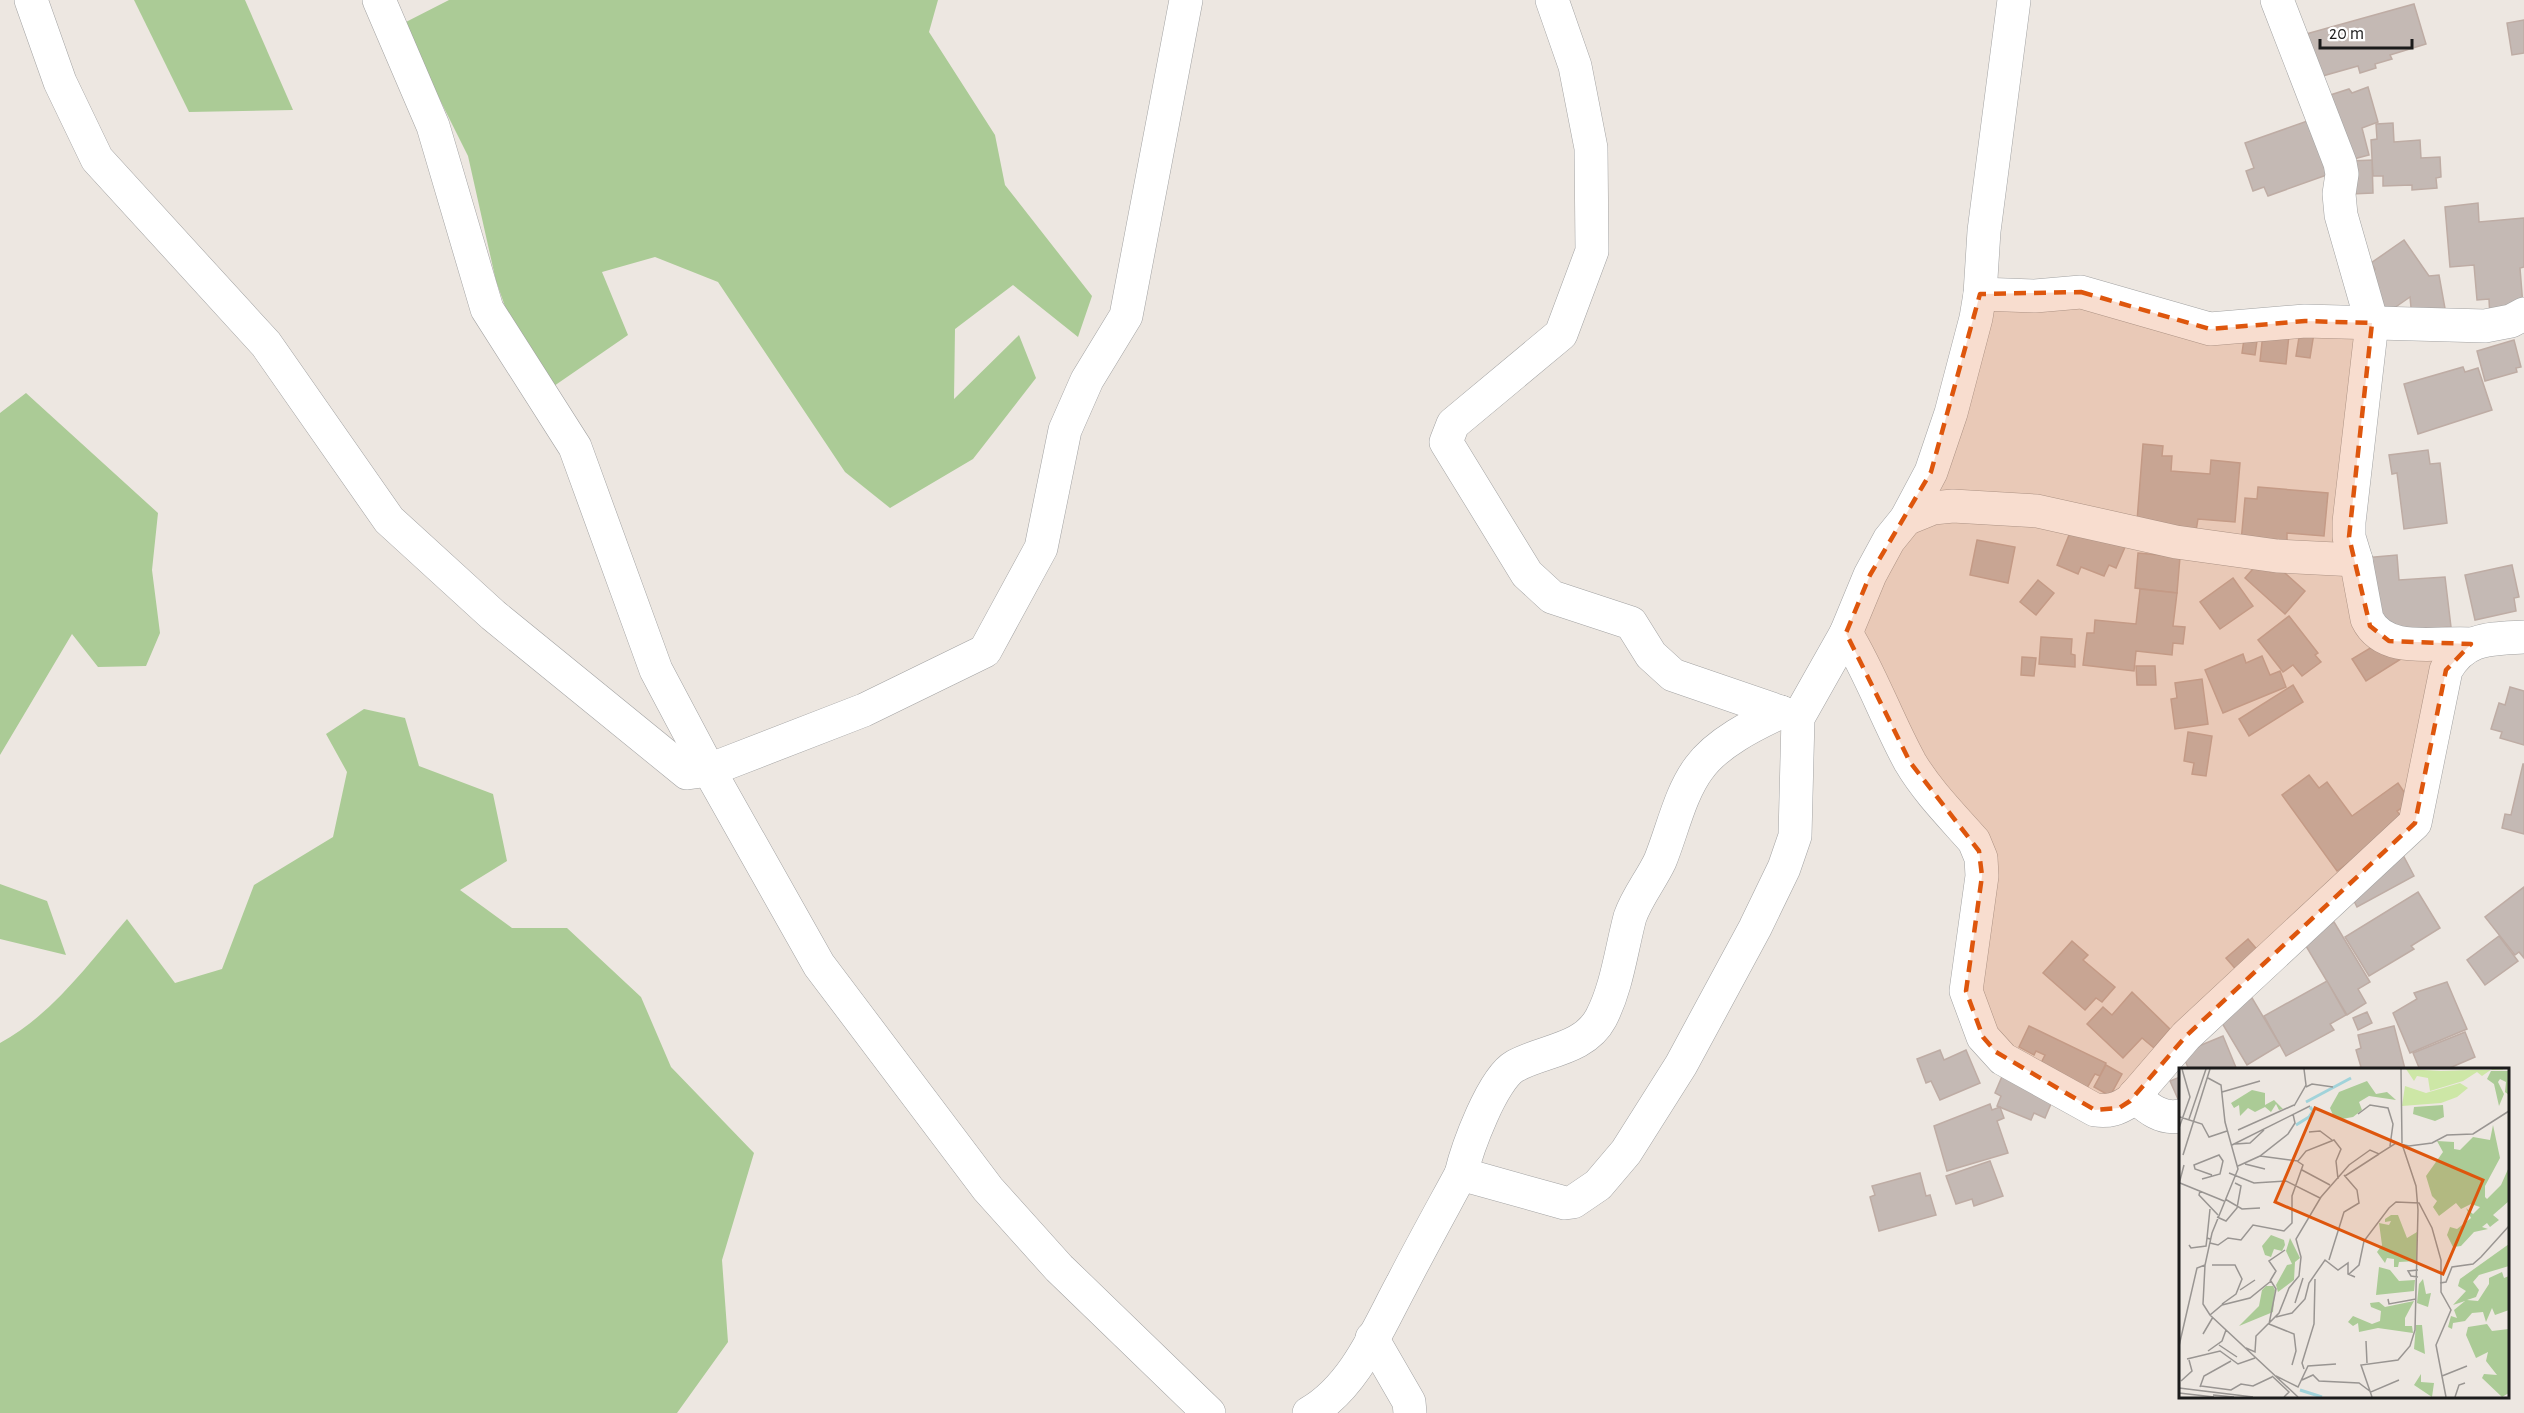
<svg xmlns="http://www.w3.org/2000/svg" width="2524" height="1413" viewBox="0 0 2524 1413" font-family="'Alegreya Sans',sans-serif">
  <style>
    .forest { fill: #abcb96 }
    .building { fill: #c4b9b4; stroke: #beaca4; stroke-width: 1.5 }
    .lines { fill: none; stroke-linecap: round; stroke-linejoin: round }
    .minor-casing { stroke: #a2a2a2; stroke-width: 34 }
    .minor { stroke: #fff; stroke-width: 33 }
    .marked { fill: #de560d; fill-opacity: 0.2; stroke: #de560d; stroke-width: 4.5; stroke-dasharray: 12 8; stroke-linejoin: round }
    .inset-river { fill: none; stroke: #a1d3da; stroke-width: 3 }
    .inset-road { fill: none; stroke: #999592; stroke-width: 1.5 }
    .view { fill: #de560d; fill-opacity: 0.15; stroke: #de560d; stroke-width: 3 }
    .inset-edge { fill: none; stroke: #1b1b1b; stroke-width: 3 }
  </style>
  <rect width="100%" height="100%" fill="#ede7e1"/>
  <g class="forest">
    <polygon points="134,0 245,0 293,110 189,112"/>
    <polygon points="449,0 938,0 929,32 995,135 1005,185 1092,296 1078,337 1013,285 955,329 954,399 1019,335 1036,378 973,459 890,508 845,472 718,282 655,257 602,272 628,335 554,386 513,329 496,281 468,156 402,24"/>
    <polygon points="26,393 158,513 152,570 160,633 146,666 98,667 72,634 0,755 0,413"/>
    <path d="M364,709L405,718L419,766L493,794L507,861L460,890L512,928H567L641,997L671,1067L754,1153L722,1260L728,1342L677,1413H0V1043C52,1015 89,963 127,919L175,983L222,969L254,885L333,837L347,772L326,734Z"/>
    <polygon points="0,884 47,901 66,955 0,939"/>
  </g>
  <g class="building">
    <polygon points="2414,4 2426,44 2390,55 2392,59 2375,64 2376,68 2360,73 2358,66 2319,77 2306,34"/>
    <polygon points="2524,20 2524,53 2512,55 2507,23"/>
    <polygon points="2368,87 2378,122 2362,128 2369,155 2346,161 2324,97 2349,89 2352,93"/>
    <polygon points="2316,118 2335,172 2268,196 2264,187 2253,191 2246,171 2254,168 2245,143"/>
    <polygon points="2393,123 2394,142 2420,140 2421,158 2440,157 2441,177 2436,178 2437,188 2412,190 2412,185 2383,186 2383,176 2373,176 2371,140 2377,139 2376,124"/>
    <polygon points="2372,160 2373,193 2351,194 2350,161"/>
    <polygon points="2478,203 2479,222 2524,218 2524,267 2520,268 2523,306 2490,319 2489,299 2477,300 2474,265 2450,267 2445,207"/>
    <polygon points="2404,240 2429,276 2439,275 2446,314 2412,318 2410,297 2387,313 2367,275 2375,269 2371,263"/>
    <polygon points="2300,331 2314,333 2310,358 2296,356"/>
    <polygon points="2263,333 2289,335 2286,364 2260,361"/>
    <polygon points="2244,339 2257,341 2255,355 2242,353"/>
    <polygon points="2514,340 2521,367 2516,368 2517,372 2485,381 2477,351"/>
    <polygon points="2463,367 2465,372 2478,368 2492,410 2418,434 2404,384"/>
    <polygon points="2143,444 2163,446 2162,456 2172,456 2171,471 2210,474 2211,460 2240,463 2235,522 2198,519 2196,531 2137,521"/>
    <polygon points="2428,450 2430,464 2440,463 2447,523 2404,529 2397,473 2392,474 2389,455"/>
    <polygon points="2258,487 2328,493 2324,536 2287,533 2287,541 2241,542 2245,498 2257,499"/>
    <polygon points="2073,525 2126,545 2116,568 2109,565 2104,576 2081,567 2078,574 2057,565"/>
    <polygon points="1977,540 2015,547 2008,583 1970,575"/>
    <polygon points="2138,553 2180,557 2177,593 2135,588"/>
    <polygon points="2397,555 2399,580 2445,577 2451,627 2387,631 2364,558"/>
    <polygon points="2259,562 2270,572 2276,565 2305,591 2285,614 2245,578"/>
    <polygon points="2512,565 2519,597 2514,598 2516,611 2475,620 2465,575"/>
    <polygon points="2233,578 2253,606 2220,629 2200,602"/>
    <polygon points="2038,580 2054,593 2036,615 2020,602"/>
    <polygon points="2140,589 2177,593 2173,626 2185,627 2183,644 2173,643 2172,655 2136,651 2134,671 2083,665 2087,633 2094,633 2095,620 2136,624"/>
    <polygon points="2289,616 2318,653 2315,655 2321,662 2302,676 2293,665 2283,672 2258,640"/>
    <polygon points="2041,637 2072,639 2071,654 2075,655 2075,667 2039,664"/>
    <polygon points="2377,644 2384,655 2395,648 2401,659 2366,681 2352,659"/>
    <polygon points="2243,654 2246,663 2262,656 2270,675 2280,671 2286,687 2223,713 2205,670"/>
    <polygon points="2022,657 2036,658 2034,676 2021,675"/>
    <polygon points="2136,666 2155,666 2156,685 2137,685"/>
    <polygon points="2202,679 2208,724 2175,729 2171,699 2177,698 2175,683"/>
    <polygon points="2293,685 2303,702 2249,736 2239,719"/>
    <polygon points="2510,687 2524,691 2524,745 2500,738 2502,732 2491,729 2499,703 2505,705"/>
    <polygon points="2188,732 2212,736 2206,776 2192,774 2194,763 2184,761"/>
    <polygon points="2523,764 2524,764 2524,834 2502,828 2505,814 2511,815"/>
    <polygon points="2309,775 2319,788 2327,782 2352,816 2398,783 2411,802 2397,811 2405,822 2337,871 2282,795"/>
    <polygon points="2402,853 2414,876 2357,907 2351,895"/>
    <polygon points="2524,887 2524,958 2519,952 2515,955 2485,917"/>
    <polygon points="2418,892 2440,928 2411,946 2414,949 2369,976 2345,937"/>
    <polygon points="2334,922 2370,982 2358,989 2366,1003 2347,1015 2303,941"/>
    <polygon points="2499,936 2518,961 2485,985 2467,960"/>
    <polygon points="2248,939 2261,954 2239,973 2226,958"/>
    <polygon points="2072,941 2088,955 2083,960 2115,987 2102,1002 2096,998 2085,1010 2043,973"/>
    <polygon points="2327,981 2346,1015 2330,1024 2334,1030 2286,1056 2264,1016"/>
    <polygon points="2447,982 2467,1029 2410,1053 2393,1013 2417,999 2414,993"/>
    <polygon points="2132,992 2170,1029 2154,1048 2142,1038 2123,1058 2087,1024 2103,1007 2112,1015"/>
    <polygon points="2252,998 2280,1045 2247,1065 2219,1018"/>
    <polygon points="2367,1012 2372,1023 2358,1030 2353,1018"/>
    <polygon points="2029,1026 2106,1063 2100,1076 2095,1074 2087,1088 2040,1065 2045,1055 2036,1051 2034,1055 2019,1047"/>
    <polygon points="2394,1026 2405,1069 2350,1070 2361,1067 2356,1050 2361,1048 2358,1035"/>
    <polygon points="2465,1032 2475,1057 2445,1070 2420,1070 2413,1053"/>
    <polygon points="2223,1036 2237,1070 2189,1070 2182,1053"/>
    <polygon points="1940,1050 1944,1060 1966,1050 1980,1083 1940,1100 1931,1081 1926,1083 1917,1059"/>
    <polygon points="2106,1065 2122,1074 2110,1096 2094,1087"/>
    <polygon points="2003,1074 2053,1099 2045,1118 2034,1113 2031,1120 1997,1106 2001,1096 1995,1093"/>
    <polygon points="2180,1077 2180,1098 2178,1099 2170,1081"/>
    <polygon points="1990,1104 1992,1110 2000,1107 2004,1118 1997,1121 2008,1153 1947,1171 1934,1126"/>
    <polygon points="1990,1161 2003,1196 1974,1206 1972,1199 1956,1204 1946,1176"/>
    <polygon points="1920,1173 1926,1196 1930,1195 1936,1215 1879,1231 1870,1197 1875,1195 1872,1186"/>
  </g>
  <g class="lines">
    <g class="minor-casing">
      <g id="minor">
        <polyline points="31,0 60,82 97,159 266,344 389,520 493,615 687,773 709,770 864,710 985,651 1041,548 1065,430 1087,380 1126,316 1186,0"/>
        <polyline points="379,0 433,126 487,309 575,447 656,670 709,770 819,965 988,1189 1059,1268 1209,1413"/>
        <polyline points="1552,0 1575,66 1591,148 1592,251 1561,334 1453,424 1446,442 1527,574 1552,597 1631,623 1651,655 1673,675 1798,718"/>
        <path d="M2277,0L2340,163L2342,174L2339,194L2341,215L2372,323L2349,522V537L2356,560L2367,619C2385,656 2438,641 2471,644"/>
        <polyline points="1980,294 2035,296 2081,292 2210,329 2305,321 2485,326 2511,321 2524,314"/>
        <polyline points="1906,519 1933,508 1953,506 2037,511 2176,542 2277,556 2356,560"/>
        <path d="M1846,633C1871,674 1887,720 1910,762C1927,791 1952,816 1974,841L1981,858L1982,876L1966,991L1983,1037L2003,1059L2095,1110C2109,1112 2118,1109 2130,1101L2186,1036L2415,823L2446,670C2465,637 2490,639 2524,637"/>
        <path d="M2134,1096C2148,1108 2161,1120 2180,1116"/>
        <path d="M1461,1174C1467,1149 1492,1079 1515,1066C1544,1050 1584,1050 1601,1018C1617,987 1621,951 1630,917C1637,897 1651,880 1660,861C1672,832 1680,793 1699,768C1717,743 1753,725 1781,712"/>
        <polyline points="1372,1338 1409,1402 1410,1413"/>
        <path d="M1309,1413C1355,1387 1378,1328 1402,1284C1421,1247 1441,1211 1461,1174L1565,1203L1573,1202L1598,1185L1626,1152L1681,1065L1755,928L1784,868L1795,836L1798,718L1846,633L1870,575L1889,540L1906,519L1931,472L1951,413L1976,318L1980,294L1984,231L2014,0"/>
      </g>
    </g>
    <use href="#minor" class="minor"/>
  </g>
  <path class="marked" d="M2081,292L2210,329L2305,321L2372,323L2349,537L2370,626L2389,641L2471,644L2446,670L2415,823L2186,1036L2130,1101L2119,1108L2095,1110L1996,1052L1983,1037L1966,991L1982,876L1979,851L1910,762L1846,633L1870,575L1931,472L1980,294Z"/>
  <g transform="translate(2179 1068)">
    <rect width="330" height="330" fill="#ede7e1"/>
    <path d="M227,1L262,3L325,1H313L303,8L298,4L284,13L251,23L249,10L238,8L235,13ZM281,15L289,20L278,29L262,35L223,38L226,18L247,25Z" fill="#cde7a6"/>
    <path d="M312,3H330V27L326,24L327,14L321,11L319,14L325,26L320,38L315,16L308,11ZM188,13L197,26L208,24L217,32L190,28L180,34L183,42L174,49L163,51L154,47L151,40L160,24ZM73,22L86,25V37L95,32L104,41L100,42L97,36L92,44L86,39L76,44L69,40L61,48L60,37L55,40L52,35ZM264,37L265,49L256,53L234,46L235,39ZM314,57L321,90L306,118V129L308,131L322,117L330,99V133L314,147L320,152L316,155L311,159L308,155L303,159L309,161L295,164L282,178L274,179L268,167L271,159L278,161L292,150L287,140L294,146L301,139L292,136L282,141L277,135L260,148L254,139L258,133L253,128L247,108L264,84L258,73L275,74V81L281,82L294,69L311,72ZM212,147H219L228,170L238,164V193L220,194L219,199H215V191L208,190L206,195L198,184L203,177L200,155L210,157L212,153L206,154V151ZM92,167L105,172L106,177L103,183L95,181L92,189L86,187L83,178ZM111,170L121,190L116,194L115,212L99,224L97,217L108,197L113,196L107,183ZM330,176V198L300,207L294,214L300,222L297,229L288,232L299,233L310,216V210L323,204L325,210L330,208V242L316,247L313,240L307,254L304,244L293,245L286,253L274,255L273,261L269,259L272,248L278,250L275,242L286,233L274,237L287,223L279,218L281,211ZM200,199L211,202L220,213L236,212L235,223L197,227ZM244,211L247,226L252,225L249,239L238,235L240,216ZM87,218H94L96,222L94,244L60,258L80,238L83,222ZM235,233L226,250V258H233L234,265L199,260L180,264L179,255L174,258L169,254L174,248L193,256L201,253L202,243L192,239L191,235L200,234L206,239ZM308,256L313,263L330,261V325L323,329L303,310L305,306L318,307L307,293L309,284L297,290L287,267L289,259ZM237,257H243L246,286L235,281ZM242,306V314L255,315L253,329L235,317Z" fill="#abcb96"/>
    <path class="inset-river" d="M127,34L172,10M117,57L130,49L134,43L131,39M121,322L143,329"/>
    <path class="inset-road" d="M222,1L223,75M29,10L42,17L46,54L59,101L33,165L26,197L24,236L31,247L119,329M127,19L133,16L154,19M43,24L81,13M115,38L127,17L125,1M179,46L191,37L209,40L214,56L211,78M1,49L23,56L30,69L48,63M10,51L27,1M0,60L11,29L3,1M59,62L115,37M130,64L141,63L153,72M56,76L71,75L85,62M53,77L131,38M4,87L31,1M81,88L119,93L127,83L155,72L162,81L157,93L159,111M66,96L86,101M59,98L81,88L109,66L116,55L114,46M123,102L151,117M50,105L75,115L107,113L141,130M166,108L200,86M23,111L41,106L44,93L40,87L15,97L16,101L33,107M1,115L45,133M0,116L5,97M21,123L20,127L39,147M46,131L63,141L81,140M31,141L28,170L31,171M38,149L47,153L58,140L62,118L56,115M31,175L39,177L49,170L62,172L74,157L105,163L113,155V128L124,97L118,93M10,177L12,180L27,178L28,170M150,192L165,144L180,135L178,122L165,107M33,197H56L63,211L57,226L43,236M239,202L229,203L232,208L239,209M170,206L180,197L185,173L210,140L217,134L240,135L253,160L262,192V224L272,242L257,277L267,329M91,213L97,203L90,193L106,182M261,215L267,214L273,199L294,196L302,189L330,158M61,222L76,212M209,231L210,236L237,231M116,235L124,210M31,247L43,237L71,230L92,213L97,221L90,256L115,266L117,283L113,297M97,249L113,245L126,231L130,215L146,192L159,202L169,195V206L176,209M24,266L34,249M187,273L188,295M40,277L58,289M0,278L18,200L26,197M67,280L76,284L77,268L100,245L110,220L120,208L122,189L117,171L142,129L170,97L191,82L200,86L217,75L230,78L253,75L268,67L294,66L330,43M29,283L43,273L47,262M8,291L41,283L59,296L76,290M125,301L123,295L135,256L136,211M93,308L110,324L105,329M97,308L119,319L129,298L157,296M263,308L288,298M123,312L134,307L140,313L180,315L192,324L220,312M2,313L13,303L10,292M22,318L52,322L62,316L74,318L93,309M21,319L25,308L52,293M0,320L74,329M0,325L35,329M34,327L55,329M193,329L182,297L219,292L231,278L236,262L239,142L237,118L223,76M276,329L280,317L286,315"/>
    <path class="view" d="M136,40L304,112L264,206L96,134Z"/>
    <rect width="330" height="330" class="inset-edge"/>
  </g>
  <path d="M2320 39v9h92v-9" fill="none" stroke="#1b1b1b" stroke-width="3"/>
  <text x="2329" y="39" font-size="18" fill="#1b1b1b" stroke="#ffffff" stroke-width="4.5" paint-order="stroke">20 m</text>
</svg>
